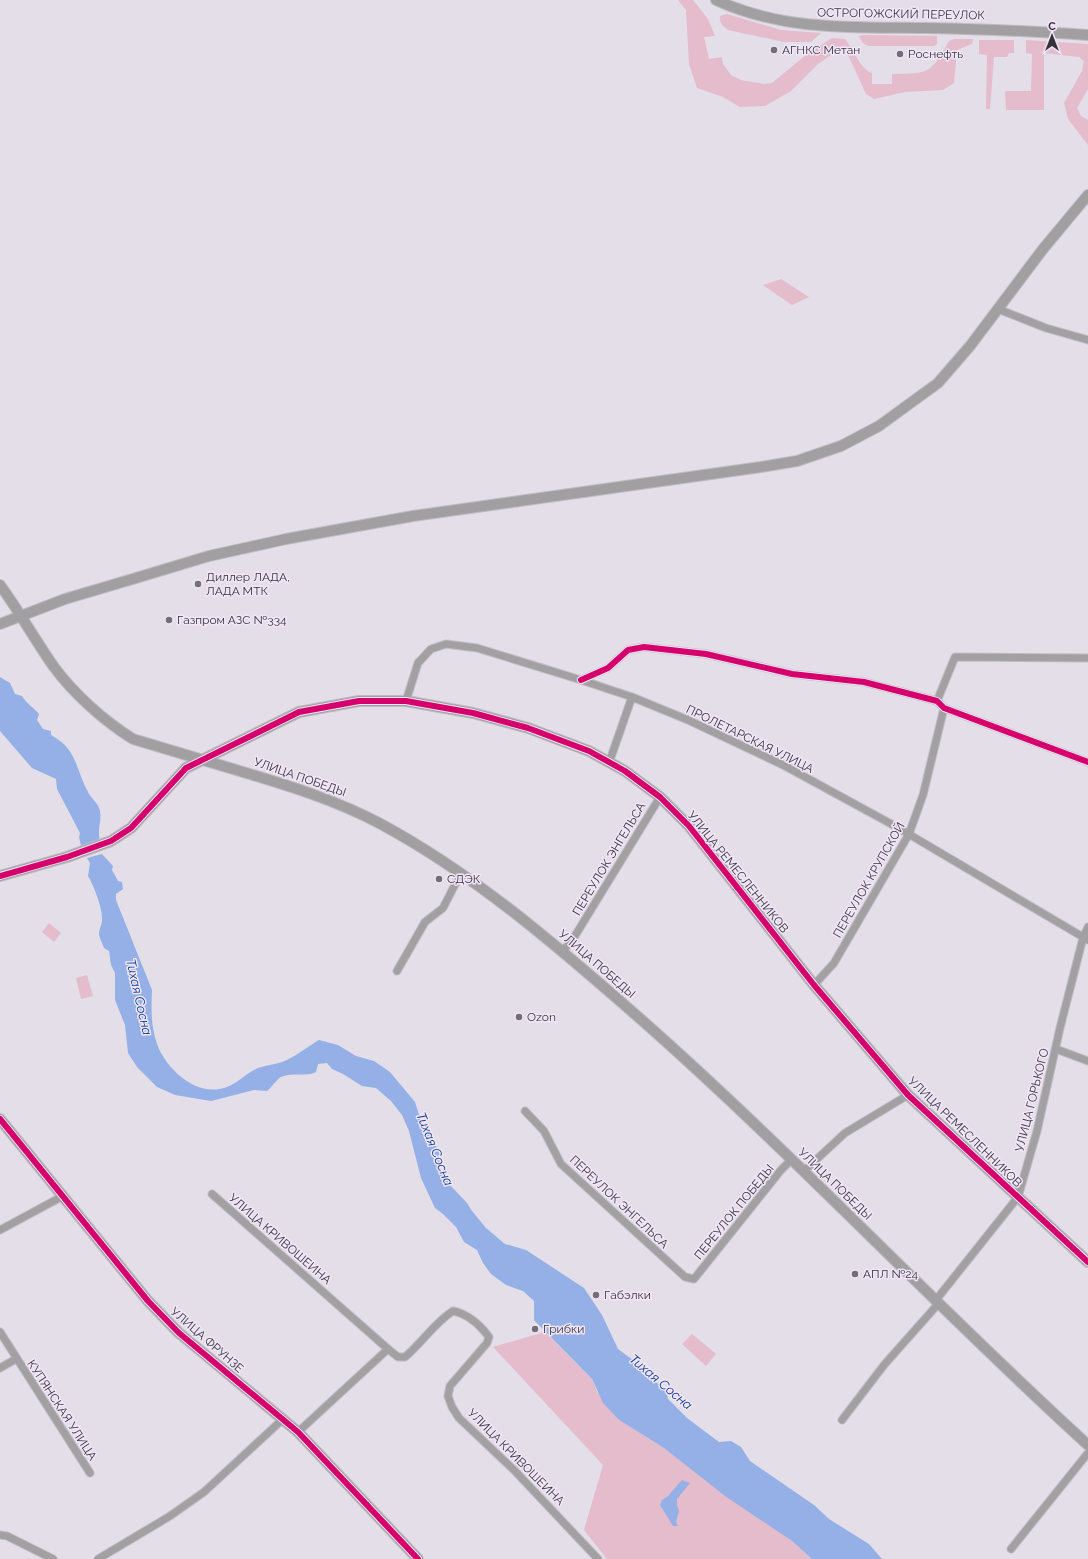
<svg xmlns="http://www.w3.org/2000/svg" width="1088" height="1559" viewBox="0 0 1088 1559" font-family="Raleway,sans-serif">
  <style>
    .green { fill: #e4bccc }
    .water { fill: #95b0e6 }
    .lines { fill: none; stroke-linecap: round; stroke-linejoin: round }
    .street-casing { stroke: #c0bcc3; stroke-width: 9 }
    .secondary-casing { stroke: #c0bcc3; stroke-width: 12 }
    .street { stroke: #a2a0a3; stroke-width: 7 }
    .secondary { stroke: #a29fa3; stroke-width: 10 }
    .cycleway-casing { stroke: #f1e7f9; stroke-width: 8 }
    .cycleway { stroke: #d6006c; stroke-width: 6 }
    .poi-dot { fill: #726e75; stroke: #f1e7f9; stroke-width: 1.5 }
    .labels { text-anchor: middle; dominant-baseline: central; stroke-width: 3; stroke-linejoin: round; paint-order: stroke }
    .street-label { font-size: 12px; fill: #353238; stroke: #f1e7f9 }
    .poi-label { font-size: 12px; fill: #353238; stroke: #f1e7f9; text-anchor: start }
    .water-label { font-size: 13px; font-style: italic; fill: #0b378b; stroke: #f1e7f9 }
  </style>
  <rect width="100%" height="100%" fill="#e3dee7"/>
  <g class="green">
    <path d="M678,0H693L708,19L715,36L704,37L709,59L722,57L723,64L731,75L741,80L764,84L772,83L807,54L832,38L845,39C854,49 859,68 872,73V84H892V74C929,73 930,75 949,41L954,39H973L972,44L957,50L954,83L943,90L905,92L874,99L866,94L848,55L841,48L818,64L791,91L765,106L740,107L723,97L697,88L689,64L686,10Z"/>
    <path d="M727,14L781,30L821,33L811,42H784L728,30C723,26 719,23 720,16Z"/>
    <polygon points="861,35 937,36 937,44 934,46 869,46 864,44 859,37"/>
    <polygon points="979,40 1014,40 1014,53 1009,53 1007,57 994,57 990,109 986,109 987,55 979,54"/>
    <polygon points="1026,40 1088,44 1088,89 1077,108 1081,116 1088,120 1088,145 1068,119 1064,103 1082,71 1084,61 1079,57 1044,53 1044,110 1006,110 1005,91 1031,91 1032,54 1026,53"/>
    <polygon points="781,279 809,297 792,305 763,285"/>
    <polygon points="49,923 61,933 54,942 42,932"/>
    <polygon points="87,975 93,996 81,999 76,978"/>
    <polygon points="545,1332 592,1379 597,1392 619,1420 664,1448 707,1481 792,1541 812,1559 607,1559 584,1530 603,1465 493,1347"/>
    <polygon points="692,1334 716,1354 706,1366 682,1344"/>
  </g>
  <g class="water">
    <path d="M0,677L10,683L15,694L22,696C27,704 33,707 39,714L37,720L43,729L51,731V735C77,749 75,767 87,790C90,798 98,802 100,811C102,822 96,831 101,844L82,850L79,837L80,833L57,789L56,779L32,768L0,731Z"/>
    <path d="M102,854L113,866L112,870L118,881L122,882L123,889L116,894V900L152,990C151,1008 151,1027 157,1044C165,1067 193,1094 219,1089C237,1086 242,1075 258,1068C266,1065 274,1065 282,1062C295,1057 307,1047 319,1040L338,1045L356,1056L374,1061L390,1072L415,1102L421,1121L439,1151L440,1168L450,1185L467,1203L472,1211L486,1228L505,1244L526,1250L584,1288L602,1315L618,1349L641,1366L651,1379L666,1389L668,1399L687,1418L719,1442L731,1441L741,1447L750,1461L814,1505L829,1519L869,1544L882,1559H812L792,1541L725,1496L664,1448L619,1420L603,1403L592,1379L534,1320V1301L523,1291L506,1285L491,1274L483,1263L477,1250L464,1242L456,1227L443,1214L435,1208L421,1178L409,1131L402,1115L391,1101L376,1088L362,1086L343,1074L332,1069L327,1063L318,1064L316,1072C306,1077 293,1072 281,1077C277,1079 272,1087 267,1091L254,1090L211,1101L175,1095L157,1087L137,1067L128,1053L125,1025L115,1000V973L111,965L109,951L104,948C103,944 99,938 99,933C99,929 102,925 102,921C103,909 94,886 88,876L90,863L87,858Z"/>
    <polygon points="682,1480 690,1483 677,1499 677,1505 679,1511 676,1522 678,1526 673,1526 660,1505 662,1500 668,1496"/>
  </g>
  <g class="lines">
    <g class="street-casing">
      <g id="street">
        <polyline points="998,309 1046,328 1088,340"/>
        <polyline points="581,680 608,668 628,650 644,647 706,654 792,674 864,682 937,701 944,708 1088,762"/>
        <polyline points="406,701 418,663 431,649 446,644 477,648 581,680 632,697 688,720 783,765 895,826 1088,940"/>
        <polyline points="937,701 955,657 1088,658"/>
        <polyline points="609,763 632,697"/>
        <polyline points="562,950 570,944 660,797"/>
        <polyline points="397,971 425,922 443,908 461,873"/>
        <polyline points="814,985 834,963 909,834 923,795 944,708"/>
        <polyline points="1056,1049 1088,1061"/>
        <polyline points="525,1111 544,1131 561,1164 685,1277 694,1279 781,1170 792,1159"/>
        <polyline points="804,1171 845,1133 908,1095"/>
        <polyline points="212,1194 388,1349"/>
        <polyline points="0,1230 63,1196"/>
        <polyline points="936,1300 1018,1197 1037,1131 1060,1028 1083,938 1088,927"/>
        <polyline points="0,1332 90,1473"/>
        <polyline points="0,1368 16,1359"/>
        <polyline points="842,1420 884,1365 939,1303"/>
        <path d="M298,1432L388,1349L398,1357H405C422,1343 434,1323 453,1311C468,1314 480,1325 489,1337L487,1343L450,1386L448,1396L452,1407L459,1418L514,1470L598,1559"/>
        <polyline points="0,1535 7,1536 53,1559"/>
        <polyline points="1011,1549 1088,1453"/>
        <polyline points="98,1559 170,1516 204,1492 283,1419"/>
      </g>
    </g>
    <g class="secondary-casing">
      <g id="secondary">
        <path d="M716,0C783,31 853,27 925,28C979,29 1033,31 1088,35"/>
        <path d="M0,585C19,611 35,640 54,667C74,694 104,721 133,739C169,750 206,761 243,772C290,786 335,800 379,823C474,874 555,944 636,1015C792,1152 934,1305 1088,1445"/>
        <polyline points="0,624 65,599 136,578 209,556 286,539 413,516 761,467 797,461 841,446 879,426 938,383 970,346 1043,249 1088,195"/>
        <polyline points="0,876 67,857 111,841 131,828 186,768 299,712 359,701 406,701 473,713 528,728 589,751 625,771 660,797 689,826 814,985 908,1095 1088,1262"/>
        <polyline points="0,1119 148,1301 179,1333 298,1432 418,1559"/>
      </g>
    </g>
    <use href="#street" class="street"/>
    <use href="#secondary" class="secondary"/>
    <g class="cycleway-casing">
      <g id="cycleway">
        <polyline points="581,680 608,668 628,650 644,647 706,654 792,674 864,682 937,701 944,708 1088,762"/>
        <polyline points="0,876 67,857 111,841 131,828 186,768 299,712 359,701 406,701 473,713 528,728 589,751 625,771 660,797 689,826 814,985 908,1095 1088,1262"/>
        <polyline points="0,1119 148,1301 179,1333 298,1432 418,1559"/>
      </g>
    </g>
    <use href="#cycleway" class="cycleway"/>
  </g>
  <g class="poi-dot">
    <circle cx="774" cy="50" r="4"/>
    <circle cx="900" cy="54" r="4"/>
    <circle cx="198" cy="584" r="4"/>
    <circle cx="169" cy="620" r="4"/>
    <circle cx="439" cy="879" r="4"/>
    <circle cx="519" cy="1017" r="4"/>
    <circle cx="855" cy="1274" r="4"/>
    <circle cx="596" cy="1295" r="4"/>
    <circle cx="535" cy="1329" r="4"/>
  </g>
  <g class="labels">
    <g class="street-label">
      <text transform="translate(901 14) rotate(1)">ОСТРОГОЖСКИЙ ПЕРЕУЛОК</text>
      <text transform="translate(750 739) rotate(26)">ПРОЛЕТАРСКАЯ УЛИЦА</text>
      <text transform="translate(300 777) rotate(19)">УЛИЦА ПОБЕДЫ</text>
      <text transform="translate(609 859) rotate(-59)">ПЕРЕУЛОК ЭНГЕЛЬСА</text>
      <text transform="translate(738 872) rotate(51)">УЛИЦА РЕМЕСЛЕННИКОВ</text>
      <text transform="translate(869 880) rotate(-60)">ПЕРЕУЛОК КРУПСКОЙ</text>
      <text transform="translate(597 964) rotate(41)">УЛИЦА ПОБЕДЫ</text>
      <text transform="translate(1032 1100) rotate(-76)">УЛИЦА ГОРЬКОГО</text>
      <text transform="translate(965 1132) rotate(44)">УЛИЦА РЕМЕСЛЕННИКОВ</text>
      <text transform="translate(835 1184) rotate(44)">УЛИЦА ПОБЕДЫ</text>
      <text transform="translate(619 1202) rotate(43)">ПЕРЕУЛОК ЭНГЕЛЬСА</text>
      <text transform="translate(734 1212) rotate(-51)">ПЕРЕУЛОК ПОБЕДЫ</text>
      <text transform="translate(280 1239) rotate(41)">УЛИЦА КРИВОШЕИНА</text>
      <text transform="translate(207 1340) rotate(41)">УЛИЦА ФРУНЗЕ</text>
      <text transform="translate(62 1410) rotate(57)">КУПЯНСКАЯ УЛИЦА</text>
      <text transform="translate(516 1457) rotate(45)">УЛИЦА КРИВОШЕИНА</text>
    </g>
    <g class="poi-label">
      <text x="782" y="50">АГНКС Метан</text>
      <text x="908" y="54">Роснефть</text>
      <text x="206" y="577">Диллер ЛАДА,<tspan x="206" dy="14">ЛАДА МТК</tspan></text>
      <text x="177" y="620">Газпром АЗС №334</text>
      <text x="447" y="879">СДЭК</text>
      <text x="527" y="1017">Ozon</text>
      <text x="863" y="1274">АПЛ №24</text>
      <text x="604" y="1295">Габэлки</text>
      <text x="543" y="1329">Грибки</text>
    </g>
    <g class="water-label">
      <text transform="translate(139 997) rotate(77)">Тихая Сосна</text>
      <text transform="translate(435 1149) rotate(68)">Тихая Сосна</text>
      <text transform="translate(661 1382) rotate(40)">Тихая Сосна</text>
    </g>
  </g>
  <g transform="translate(1052 36)" stroke="#f1e7f9" stroke-width="3" paint-order="stroke">
  <path d="M0-3L7 15L0 10L-7 15Z" fill="#353238"/>
  <text y="-6" font-size="11" font-weight="bold" text-anchor="middle" fill="#353238">С</text>
  </g>
</svg>
